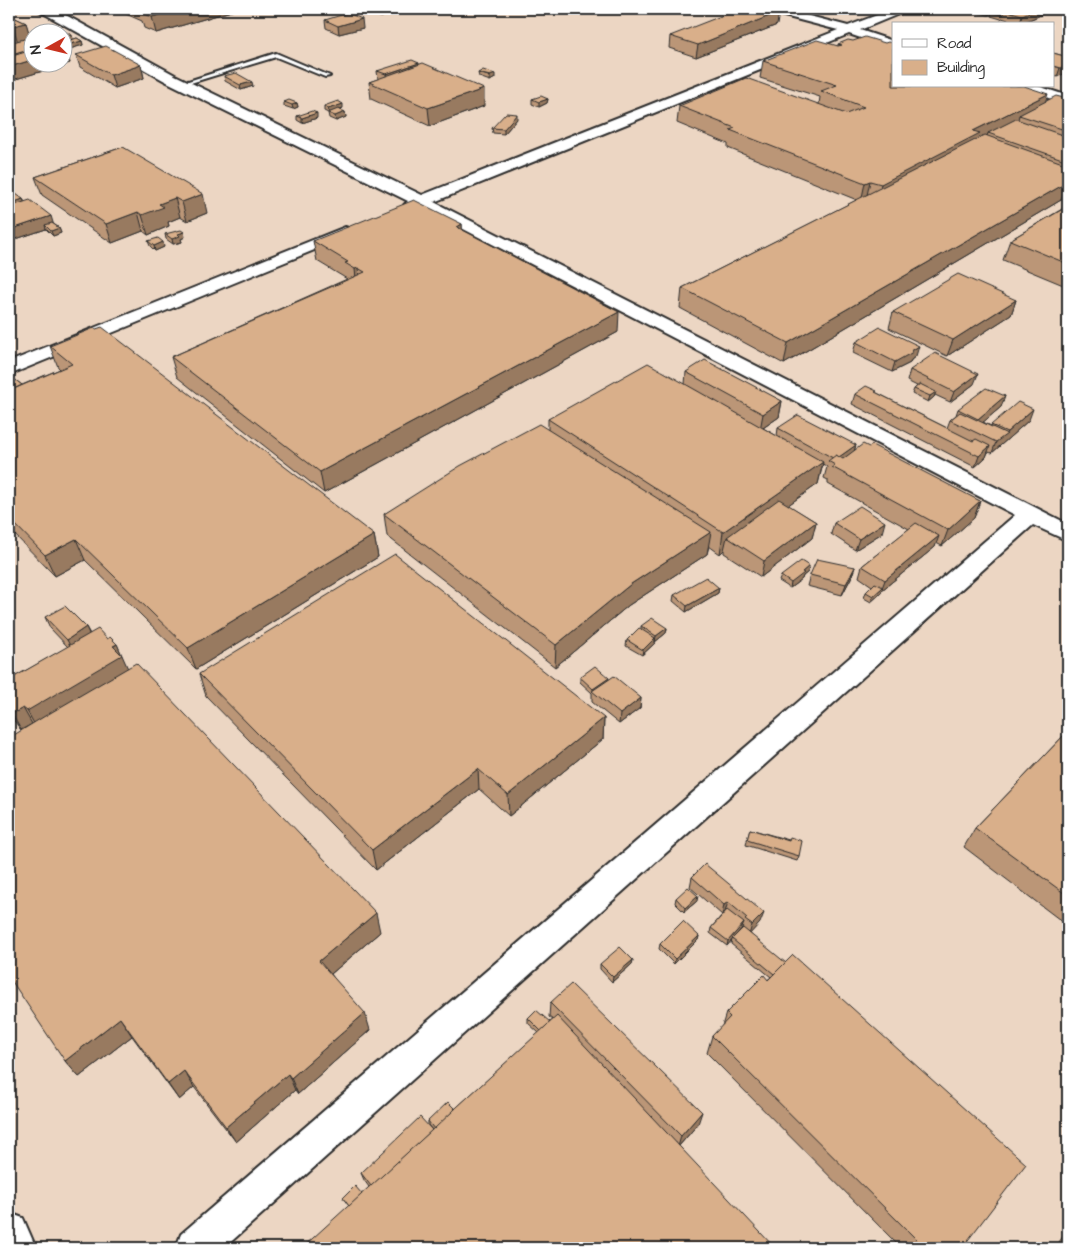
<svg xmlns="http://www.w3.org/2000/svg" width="1077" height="1257" viewBox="0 0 1077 1257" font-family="'Architects Daughter',sans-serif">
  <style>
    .built { fill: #ecd6c3; fill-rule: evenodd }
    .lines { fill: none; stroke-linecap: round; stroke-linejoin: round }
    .lane-casing { stroke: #2b2b2b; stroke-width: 4 }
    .street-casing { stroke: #2b2b2b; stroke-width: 4 }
    .lane { fill: #fff; fill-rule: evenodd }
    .street { fill: #fff; fill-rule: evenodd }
    .wall { fill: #bb9677; stroke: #2b2b2b }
    .shaded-wall { fill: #987a61; stroke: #2b2b2b }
    .building { fill: #d9af8a; stroke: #2b2b2b }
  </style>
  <rect width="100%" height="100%" fill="#f4e7dc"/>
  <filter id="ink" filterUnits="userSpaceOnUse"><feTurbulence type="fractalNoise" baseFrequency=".02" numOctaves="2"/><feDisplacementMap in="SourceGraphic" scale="10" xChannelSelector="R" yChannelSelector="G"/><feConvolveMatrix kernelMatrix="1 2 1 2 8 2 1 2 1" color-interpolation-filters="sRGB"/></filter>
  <g filter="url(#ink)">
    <path class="built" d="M9,9H1068V1248H9ZM893,24H1053V86H893ZM32,32H62V62H32Z"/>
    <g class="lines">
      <g class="lane-casing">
        <polygon id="lane" points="276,53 330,76 325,77 276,57 184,85 179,84"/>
      </g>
      <g class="street-casing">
        <g id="street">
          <polygon points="36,9 52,9 62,13 175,75 422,195 838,30 765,11 763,9 782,9 848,26 893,9 908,9 906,11 860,30 893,41 893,49 849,34 434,202 1068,524 1068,541 1033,525 224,1248 176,1248 181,1234 1015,515 421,207 412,210 406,208 404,205 408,201 165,81"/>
          <polygon points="1018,86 1038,86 1068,96 1068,104 1019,89"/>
          <polygon points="345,227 351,229 353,232 351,235 9,375 9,362"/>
          <polygon points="9,1213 23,1218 36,1248 9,1248"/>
        </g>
      </g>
      <use href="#lane" class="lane"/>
      <use href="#street" class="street"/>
    </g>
    <g class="wall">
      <polygon points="118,9 238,9 156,33 144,28 142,21 119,11"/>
      <polygon points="981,9 998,9 998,10 1000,9 1052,9 1052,10 1020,24 1002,18 1001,19 991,16 992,13 988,15 980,13"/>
      <polygon points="369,11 385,12 386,16 381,17 369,15"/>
      <polygon points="9,15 26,23 30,38 32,37 32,62 62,62 62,43 77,38 82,41 83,45 66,50 70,63 9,81 9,43 13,42 9,42"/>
      <polygon points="325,20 363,28 339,34 326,28"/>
      <polygon points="777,25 696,57 669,48 670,36"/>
      <polygon points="62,33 73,39 67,41 62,39"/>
      <polygon points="838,44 1045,102 1068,99 1068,287 1003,260 1010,240 1062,209 1064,204 1067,202 1061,200 784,364 680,308 682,288 857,200 728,148 728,144 677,123 679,106 819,104 820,97 760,78 763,61 838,46"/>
      <polygon points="1053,53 1068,57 1057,77 1053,76"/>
      <polygon points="76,55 141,65 144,78 115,88 80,67"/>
      <polygon points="419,65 484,106 430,126 371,99 369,82 378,79 377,71"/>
      <polygon points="478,73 495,78 490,81 479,77"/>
      <polygon points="224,76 253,86 241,90 225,81"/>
      <polygon points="532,99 548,99 547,103 539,107 532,104"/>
      <polygon points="284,102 297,103 298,107 293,109 284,106"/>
      <polygon points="324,106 343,108 339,109 345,112 346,117 336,121 329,118 328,113 324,111"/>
      <polygon points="297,116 317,118 302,123 297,120"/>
      <polygon points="517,119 504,134 493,133 492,128"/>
      <polygon points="123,147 207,213 187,221 180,217 168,222 169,226 148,235 143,231 112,243 42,195 35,177"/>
      <polygon points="9,196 23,199 25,202 59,228 61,233 53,236 46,229 10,241 9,240"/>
      <polygon points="462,224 462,230 618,332 324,493 177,377 171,357 347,279 317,261 313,241"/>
      <polygon points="165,234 185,237 181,239 182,242 173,244 166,239"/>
      <polygon points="148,241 164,247 155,251 150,246"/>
      <polygon points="1016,300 1011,315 947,356 889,328 893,312"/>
      <polygon points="856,342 916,356 911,360 910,363 892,372 853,353"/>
      <polygon points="50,346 374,535 378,557 196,669 85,560 55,576 9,529 9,375 22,385 60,369 58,367"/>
      <polygon points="910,370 974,384 950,402 935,395 934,397 928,402 912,394 914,389 917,386 907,381"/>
      <polygon points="686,372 782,401 779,417 763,428 777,436 778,428 856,445 854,451 980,501 974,518 942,546 936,543 935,547 882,590 881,593 871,602 864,598 866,592 872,586 859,577 862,566 909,529 828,484 828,480 824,478 827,467 823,464 818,484 788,505 816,522 812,538 761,577 724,553 724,550 720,554 709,546 707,554 629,605 555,667 387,536 384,514 548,430 548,419 685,384"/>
      <polygon points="877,393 947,428 950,420 956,415 958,409 1005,396 1001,407 983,422 991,426 991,425 1029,420 992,453 988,452 986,457 975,467 852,404 855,394"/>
      <polygon points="834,523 882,533 855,550 831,534"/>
      <polygon points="809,566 808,572 803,576 802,579 790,588 779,581 781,576"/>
      <polygon points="855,567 851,578 842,595 807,586 810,575"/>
      <polygon points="719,588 718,593 686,612 673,601 674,595"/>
      <polygon points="45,617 86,627 90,634 107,639 117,644 127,668 380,932 331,974 370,1030 298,1094 295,1090 236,1142 194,1087 179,1100 132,1036 79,1077 65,1061 21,730 9,714 9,680 68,647 50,628"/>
      <polygon points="641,626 667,628 666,633 655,642 655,643 642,655 626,646 627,640 641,629"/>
      <polygon points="199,674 604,718 603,739 509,816 479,789 376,870 206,696"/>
      <polygon points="580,677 608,679 641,698 640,708 619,724 592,702 592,693 580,682"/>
      <polygon points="1068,731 1068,926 964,847 975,828"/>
      <polygon points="750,829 789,840 799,856 797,861 746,845"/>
      <polygon points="692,877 760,923 750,933 962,1248 901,1248 707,1053 712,1036 722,1026 726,1013 771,977 731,944 732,939 727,946 710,933 711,928 722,915 690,887"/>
      <polygon points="676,898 697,901 684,912 675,903"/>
      <polygon points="699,936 698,940 674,964 659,949 660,944"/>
      <polygon points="633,960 632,964 612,982 600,969 600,964"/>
      <polygon points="550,1003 698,1124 679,1146 349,1206 343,1198 362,1194 369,1187 364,1180 361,1173 432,1130 428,1125 428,1121 455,1109 539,1033 528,1023 528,1018 550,1022 553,1020 549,1017"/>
      <polygon points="1068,1229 1068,1248 1055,1248"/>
    </g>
    <g class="shaded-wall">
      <polygon points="180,9 238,9 156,33 152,17"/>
      <polygon points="993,9 998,9 997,11 992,12 992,13 988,15 989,11"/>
      <polygon points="1038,9 1052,9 1052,10 1020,24 1022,15"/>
      <polygon points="385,12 386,16 381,17 381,13"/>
      <polygon points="779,12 777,25 696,57 698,45"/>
      <polygon points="362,19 363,28 339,34 338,26"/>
      <polygon points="26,23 31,39 18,43 13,26"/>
      <polygon points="72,35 73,39 67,41 66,37"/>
      <polygon points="82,41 83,45 66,50 70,63 9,81 9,67 32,60 32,62 62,62 62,46"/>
      <polygon points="32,48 32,57 18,61 15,53"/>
      <polygon points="419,63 419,72 387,83 386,74"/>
      <polygon points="1068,64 1068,72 1057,77 1060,68"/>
      <polygon points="141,65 144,78 115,88 111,75"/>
      <polygon points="495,74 495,78 490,81 490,76"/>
      <polygon points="252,82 253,86 241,90 240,85"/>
      <polygon points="484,89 484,106 430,126 428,108"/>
      <polygon points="1048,94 1042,111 1019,115 1017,124 988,133 986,140 876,203 881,184 973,131"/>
      <polygon points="548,99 547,103 539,107 539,102"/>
      <polygon points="297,103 298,107 293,109 292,105"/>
      <polygon points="343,104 343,108 329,113 328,109"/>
      <polygon points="345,112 346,117 336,121 335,116"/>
      <polygon points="317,113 317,118 302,123 302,118"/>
      <polygon points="517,114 517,119 504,134 504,129"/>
      <polygon points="870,181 866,200 861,202 865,183"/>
      <polygon points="1068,182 1061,200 784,364 788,343"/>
      <polygon points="203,194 207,213 187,221 182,202"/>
      <polygon points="175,198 180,217 168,222 169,226 148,235 142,215 159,204"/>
      <polygon points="23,199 27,209 9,215 9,204"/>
      <polygon points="138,212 143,231 112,243 106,224"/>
      <polygon points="51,216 54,226 45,225 46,229 10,241 9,238 9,230"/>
      <polygon points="462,224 463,244 457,227"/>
      <polygon points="59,228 61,233 53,236 51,231"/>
      <polygon points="184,232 185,237 181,239 182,242 173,244 172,239 178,234"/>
      <polygon points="163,242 164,247 155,251 154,246"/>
      <polygon points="358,268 360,288 357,289 355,269"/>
      <polygon points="1016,300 1011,315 947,356 953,340"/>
      <polygon points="619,312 618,332 324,493 320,472"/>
      <polygon points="919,346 916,356 911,360 910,363 892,372 895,362"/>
      <polygon points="978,374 974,384 950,402 954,392"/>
      <polygon points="936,392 934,397 928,402 930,396"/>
      <polygon points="1005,396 1001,407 974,430 978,419"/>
      <polygon points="782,401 779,417 760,430 763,414"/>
      <polygon points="1033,409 1029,420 992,453 996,442"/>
      <polygon points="856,445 853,455 835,469 836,459"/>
      <polygon points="990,446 986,457 975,467 979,456"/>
      <polygon points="823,462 818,484 736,542 727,537 724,550 720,554 723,532"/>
      <polygon points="980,501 974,518 942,546 948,530"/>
      <polygon points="816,522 812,538 761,577 764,561"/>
      <polygon points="885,522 882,533 855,550 859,539"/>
      <polygon points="711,532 707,554 629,605 555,667 556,645 631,584"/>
      <polygon points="374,535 378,557 196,669 188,648"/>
      <polygon points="939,536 935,547 882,590 881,593 871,602 873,596 882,588 885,580"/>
      <polygon points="76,539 85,560 55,576 45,555"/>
      <polygon points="809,566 808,572 803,576 802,579 790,588 791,583 802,572"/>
      <polygon points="855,567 851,578 842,595 846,584"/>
      <polygon points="719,588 718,593 686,612 687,606"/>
      <polygon points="86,627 91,638 73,651 67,640"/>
      <polygon points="667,628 666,633 655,642 656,636"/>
      <polygon points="655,638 655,643 642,655 643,650"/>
      <polygon points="117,644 129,671 36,727 27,711"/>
      <polygon points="609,678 608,683 593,691 593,689"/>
      <polygon points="641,698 640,708 619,724 620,714"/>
      <polygon points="23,708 32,724 21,730 12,714"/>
      <polygon points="604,718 603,739 509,816 508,795"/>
      <polygon points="478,769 479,789 376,870 372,850"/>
      <polygon points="698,896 697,901 684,912 685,908"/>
      <polygon points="728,902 725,912 722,915 724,905"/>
      <polygon points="376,913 380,932 325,979 319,961"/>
      <polygon points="764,913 760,923 749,935 752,925"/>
      <polygon points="744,923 742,928 727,946 728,941"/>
      <polygon points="699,936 698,940 674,964 675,959"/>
      <polygon points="633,960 632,964 612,982 613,977"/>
      <polygon points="365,1013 370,1030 298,1094 291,1078"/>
      <polygon points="120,1018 132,1036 79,1077 65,1061"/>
      <polygon points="184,1071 194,1087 179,1100 168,1084"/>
      <polygon points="288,1074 295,1090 236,1142 226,1127"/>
      <polygon points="702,1112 698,1124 678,1147 681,1136"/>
    </g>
    <g class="building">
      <polygon points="149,9 180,9 152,17 140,12"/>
      <polygon points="376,9 380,9 385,12 381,13 369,11"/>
      <polygon points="739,9 767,9 779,12 698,45 670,36"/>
      <polygon points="982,9 993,9 989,11"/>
      <polygon points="1000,9 1008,9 1004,10 1003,14 1002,15 992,12"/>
      <polygon points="1008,9 1038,9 1022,15 1004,10"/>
      <polygon points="348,13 362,19 338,26 325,20"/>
      <polygon points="9,15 26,23 13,26 9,26"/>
      <polygon points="66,32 72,35 66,37 62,35 62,33"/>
      <polygon points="32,37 32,48 15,53 9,50 9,43"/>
      <polygon points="865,37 885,43 888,42 893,43 893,86 1024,86 1048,94 973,131 980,133 881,184 870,181 865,183 730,130 735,128 679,106 746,78 846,114 864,107 821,91 837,85 763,61 817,40 838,46 842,45 838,44 848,40 853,41"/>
      <polygon points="77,38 82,41 62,46 62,43"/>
      <polygon points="106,46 141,65 111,75 76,55"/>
      <polygon points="32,50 32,60 9,67 9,57"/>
      <polygon points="1053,53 1068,57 1068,64 1060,68 1053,66"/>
      <polygon points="412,60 419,63 386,74 377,71"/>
      <polygon points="423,63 484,89 428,108 369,82"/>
      <polygon points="483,70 495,74 490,76 478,73"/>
      <polygon points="236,73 252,82 240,85 224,76"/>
      <polygon points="541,96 548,99 539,102 532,99"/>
      <polygon points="1056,96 1068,99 1068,131 1019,115"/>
      <polygon points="289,100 297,103 292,105 284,102"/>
      <polygon points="338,101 343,104 328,109 324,106"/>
      <polygon points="338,109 345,112 335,116 328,113"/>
      <polygon points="312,111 317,113 302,118 297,116"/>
      <polygon points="506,113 517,114 504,129 492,128"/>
      <polygon points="1016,119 1068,137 1068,161 988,133"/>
      <polygon points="985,135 1068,165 1068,182 788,343 682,288"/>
      <polygon points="123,147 203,194 182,202 175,198 159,204 164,207 142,215 138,212 106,224 35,177"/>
      <polygon points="16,194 23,199 9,204 9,196"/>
      <polygon points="30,200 51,216 9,230 9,207"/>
      <polygon points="414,200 462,224 457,227 619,312 320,472 171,357 365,272 358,268 355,269 345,263 348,262 313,241"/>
      <polygon points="1068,201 1068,264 1010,240 1068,206 1064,204"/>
      <polygon points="52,223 59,228 51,231 45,225"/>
      <polygon points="181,230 184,232 178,234 180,236 172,239 165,234"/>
      <polygon points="158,238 163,242 154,246 148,241"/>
      <polygon points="958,274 1016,300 953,340 893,312"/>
      <polygon points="102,327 374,535 188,648 76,539 45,555 9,518 9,391 72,364 50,346 94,328 96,329"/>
      <polygon points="880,327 919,346 911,351 913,352 895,362 856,342"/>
      <polygon points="935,353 978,374 954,392 910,370"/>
      <polygon points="705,360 782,401 763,414 686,372"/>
      <polygon points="648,363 823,462 723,532 548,419"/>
      <polygon points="9,375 22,385 9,391"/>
      <polygon points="920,384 936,392 930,396 914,389"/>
      <polygon points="866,386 877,391 875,392 973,441 976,439 990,446 979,456 855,394"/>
      <polygon points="986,388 1005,396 978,419 958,409"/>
      <polygon points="1018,402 1033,409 1007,432 991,425"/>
      <polygon points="960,412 1007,434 996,442 950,420"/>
      <polygon points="798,415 856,445 839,457 836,455 833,458 778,428"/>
      <polygon points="539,424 711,532 631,584 556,645 384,514 460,466"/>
      <polygon points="863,444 869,447 872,445 980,501 948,530 832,467 835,465 828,461 836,455 843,459"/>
      <polygon points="779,499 816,522 764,561 727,537"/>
      <polygon points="860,506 885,522 859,539 834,523"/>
      <polygon points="916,523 939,536 885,580 862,566"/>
      <polygon points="395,554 604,718 508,795 478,769 372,850 199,674"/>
      <polygon points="817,559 855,567 846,584 810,575"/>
      <polygon points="801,561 809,566 802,572 804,573 791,583 781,576"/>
      <polygon points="706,577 719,588 687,606 674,595"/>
      <polygon points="875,583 883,587 873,596 866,592"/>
      <polygon points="65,606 86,627 67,640 45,617"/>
      <polygon points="652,618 667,628 656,636 641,626"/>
      <polygon points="639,628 655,638 643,650 627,640"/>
      <polygon points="98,629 107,639 110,637 117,644 113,646 122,655 27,711 23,708 12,714 9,710 9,680"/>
      <polygon points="136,663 376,913 319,961 365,1013 291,1078 288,1074 226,1127 184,1071 168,1084 120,1018 65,1061 9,977 9,738 45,716"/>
      <polygon points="595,666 609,678 593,689 580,677"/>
      <polygon points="614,676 641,698 620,714 592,691"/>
      <polygon points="1068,731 1068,896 975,828"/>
      <polygon points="750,829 789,841 790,837 802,841 799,856 747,840"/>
      <polygon points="705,864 764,913 752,925 745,920 747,918 728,902 724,905 692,877"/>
      <polygon points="688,887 698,896 685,908 676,898"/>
      <polygon points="727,910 744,923 728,941 711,928"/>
      <polygon points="683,921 699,936 675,959 660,944"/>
      <polygon points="743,928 786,963 774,974 732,939"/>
      <polygon points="620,947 633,960 613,977 600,964"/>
      <polygon points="793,955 1026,1164 962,1248 925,1248 712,1036 730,1017 726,1013 764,975 768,980"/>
      <polygon points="571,984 702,1112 681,1136 550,1003"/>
      <polygon points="536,1010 550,1022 541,1031 528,1018"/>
      <polygon points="557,1016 775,1248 302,1248"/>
      <polygon points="448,1102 455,1109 434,1129 428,1121"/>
      <polygon points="420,1117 432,1130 371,1186 361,1173"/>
      <polygon points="355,1186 362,1194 349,1206 343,1198"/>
      <polygon points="1068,1241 1068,1248 1063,1248"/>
    </g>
  </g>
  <rect width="1077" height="1257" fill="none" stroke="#fff" stroke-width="30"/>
  <rect x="15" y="15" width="1047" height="1227" fill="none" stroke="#2b2b2b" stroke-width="2" filter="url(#ink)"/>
  <rect x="892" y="22" width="162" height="65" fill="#ffffff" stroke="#aaaaaa"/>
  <rect x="902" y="39" width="25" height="8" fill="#ffffff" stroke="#aaaaaa"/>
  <text x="937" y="48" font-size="15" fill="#2b2b2b">Road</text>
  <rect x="902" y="60" width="25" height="15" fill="#d9af8a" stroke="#aaaaaa"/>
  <text x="937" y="72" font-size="15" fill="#2b2b2b">Building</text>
  <g transform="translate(48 48) rotate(262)"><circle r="24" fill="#ffffff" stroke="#aaaaaa"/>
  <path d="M0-4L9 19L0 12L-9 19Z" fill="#c8321e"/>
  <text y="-8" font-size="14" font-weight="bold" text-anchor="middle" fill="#2b2b2b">N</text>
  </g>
</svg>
